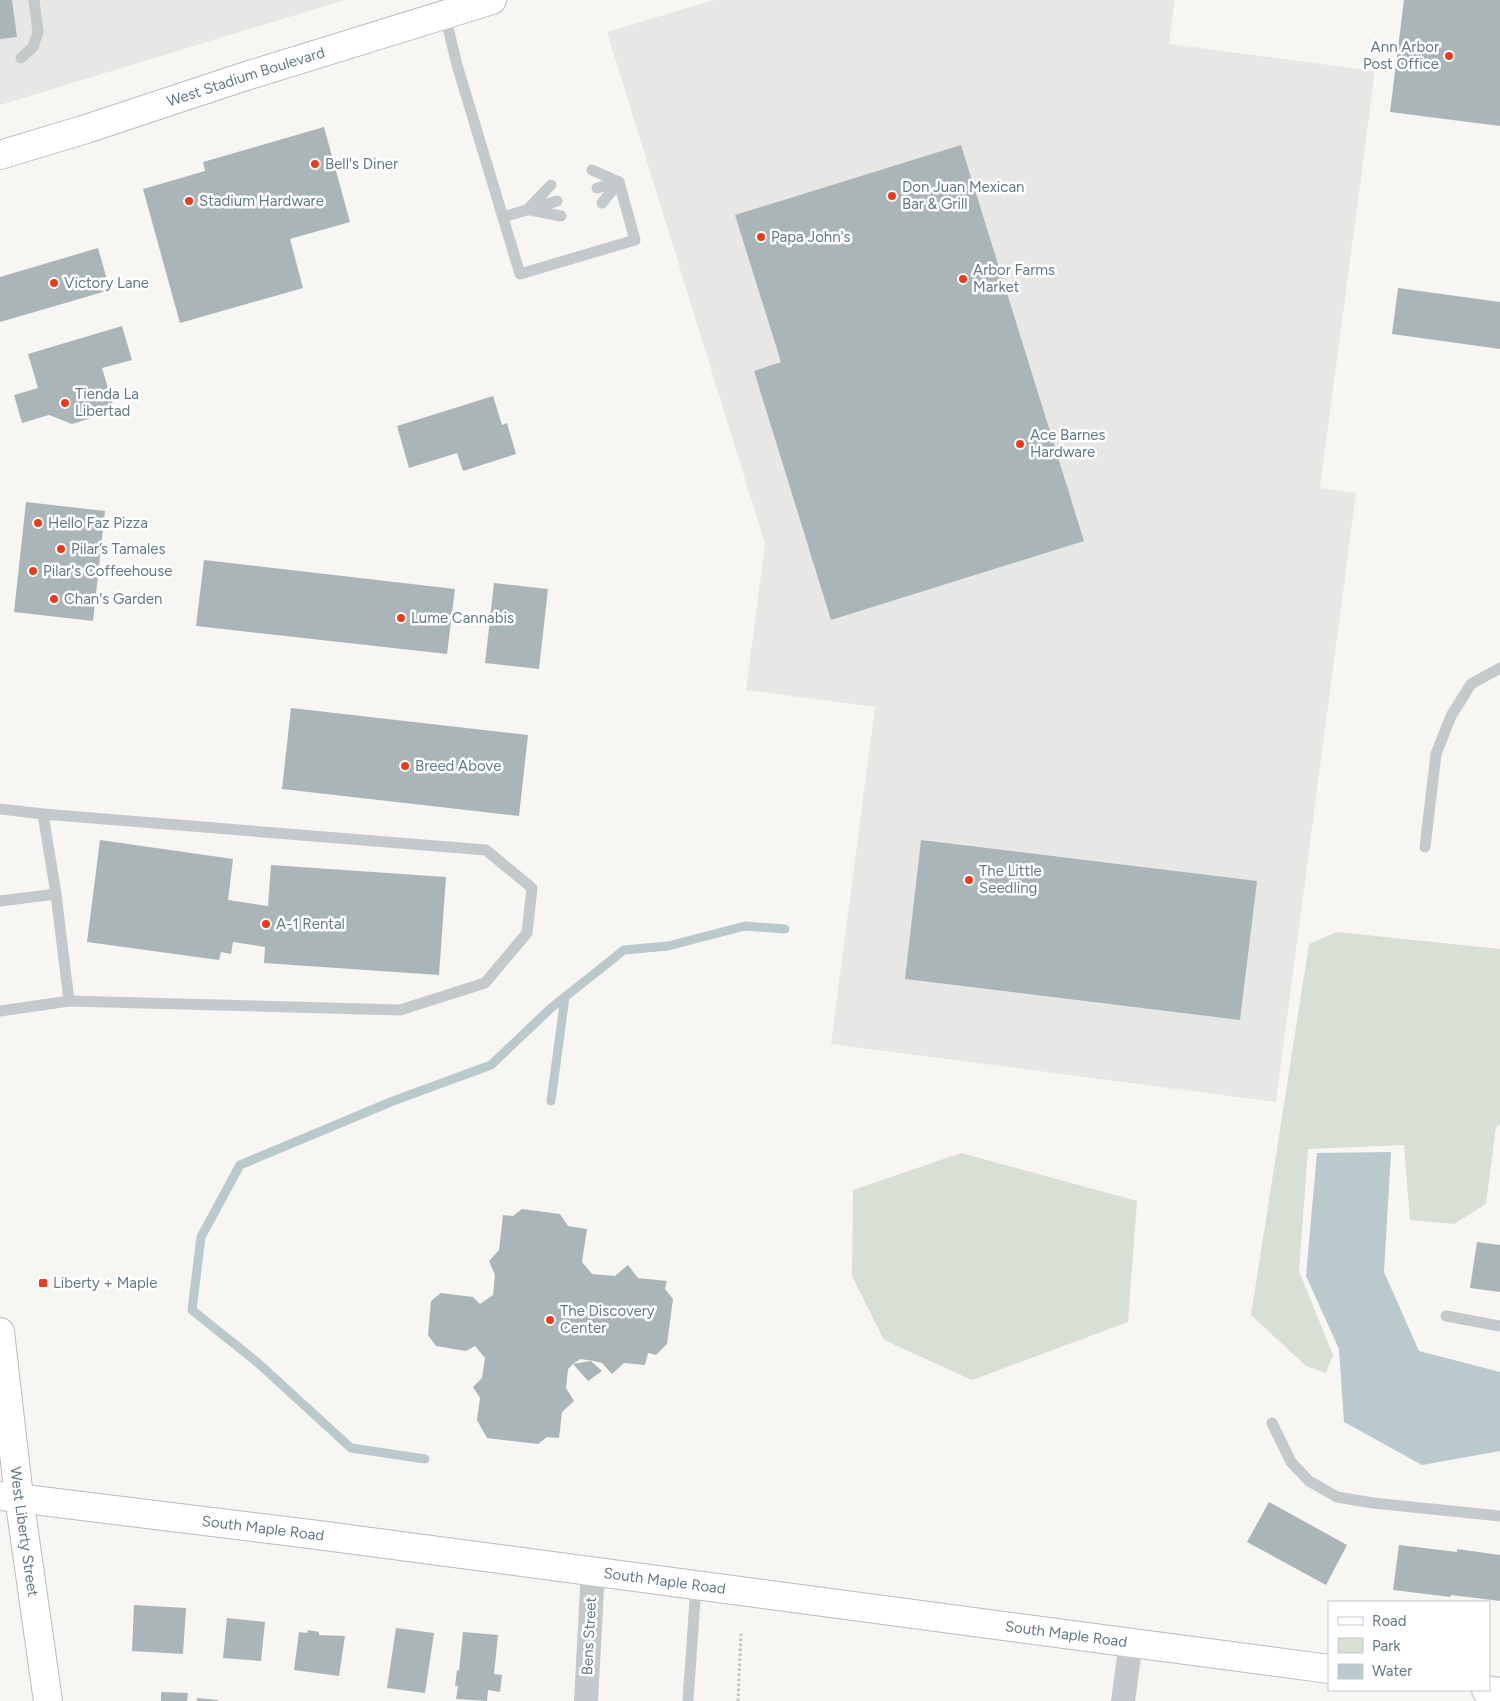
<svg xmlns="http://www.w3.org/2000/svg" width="1500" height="1701" viewBox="0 0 1500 1701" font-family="Figtree,sans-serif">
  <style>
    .built { fill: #e7e8e6 }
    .green { fill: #d8dfd4 }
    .water { fill: #bac9cc }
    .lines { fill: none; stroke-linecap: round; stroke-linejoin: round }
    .stream { stroke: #bac9cc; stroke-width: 9 }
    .building { fill: #aab5b8 }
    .secondary-casing { stroke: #b6bcc0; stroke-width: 30 }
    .path { stroke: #bfc2c4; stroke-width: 3; stroke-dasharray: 2.5 2.5; stroke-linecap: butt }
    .lane { stroke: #c4c9cb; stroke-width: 11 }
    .street { stroke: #c4c9cb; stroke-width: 24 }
    .secondary { stroke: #fff; stroke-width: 28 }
    .poi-dot { fill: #f03a1a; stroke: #fff; stroke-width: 2 }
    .labels { text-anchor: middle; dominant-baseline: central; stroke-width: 5; stroke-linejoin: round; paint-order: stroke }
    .poi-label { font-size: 15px; fill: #637a86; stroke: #fff; text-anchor: start }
    .street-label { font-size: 15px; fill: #637a86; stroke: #fff }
  </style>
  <rect width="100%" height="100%" fill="#f7f6f3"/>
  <g class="built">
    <polygon points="0,0 345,0 0,105"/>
    <polygon points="714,0 1175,0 1169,44 1375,71 1320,488 1356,493 1276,1102 831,1044 875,707 746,690 765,544 607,32"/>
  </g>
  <g class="green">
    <polygon points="1337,932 1500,949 1500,1124 1496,1127 1486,1204 1454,1224 1410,1220 1404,1145 1308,1149 1299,1271 1333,1355 1326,1373 1306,1366 1251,1315 1309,944"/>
    <polygon points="961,1153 1137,1201 1128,1322 972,1380 884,1340 852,1276 853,1190"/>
  </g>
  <polygon class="water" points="1391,1152 1384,1272 1419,1351 1500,1372 1500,1451 1422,1465 1344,1422 1339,1349 1306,1276 1317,1153"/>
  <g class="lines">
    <g class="stream">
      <polyline points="551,1101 565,997"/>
      <polyline points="425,1459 351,1448 258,1363 192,1310 201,1237 240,1165 393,1101 491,1065 551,1008 624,950 668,946 745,926 785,929"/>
    </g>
  </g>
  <g class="building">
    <polygon points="0,0 12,0 17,37 0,39"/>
    <polygon points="1404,0 1500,0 1500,126 1390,112"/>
    <polygon points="324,127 350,222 290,239 303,288 180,323 143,189 205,171 203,162"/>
    <polygon points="961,145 1084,541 831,620 754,371 781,362 735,215"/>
    <polygon points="98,248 110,290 0,322 0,277"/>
    <polygon points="1398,288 1500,302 1500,349 1392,334"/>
    <polygon points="122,326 132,360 102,368 115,411 72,424 49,415 22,423 14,395 38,388 28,354"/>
    <polygon points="493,396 502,425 507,423 516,454 463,471 457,453 409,468 397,426"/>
    <polygon points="26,502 105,511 93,621 14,612"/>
    <polygon points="204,560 455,589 447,654 196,626"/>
    <polygon points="494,583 548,589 539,669 485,663"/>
    <polygon points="291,708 528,735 519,816 282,789"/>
    <polygon points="100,840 233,859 228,900 268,906 271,865 446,877 439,975 264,963 265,947 233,942 231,954 221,952 219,960 87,942"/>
    <polygon points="921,840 1257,881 1240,1020 905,979"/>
    <polygon points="522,1209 560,1214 568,1226 587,1229 582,1262 592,1274 615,1276 628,1265 638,1278 667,1281 665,1289 673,1299 667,1344 656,1355 648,1353 645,1365 624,1363 612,1374 602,1363 594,1361 580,1359 573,1364 591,1361 602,1371 588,1381 573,1364 568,1369 566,1388 574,1401 562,1412 559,1438 547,1437 538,1444 487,1438 477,1420 480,1398 473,1387 482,1378 485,1358 475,1346 466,1351 436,1346 428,1335 431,1301 441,1293 473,1297 480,1304 493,1295 495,1275 489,1261 499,1250 503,1215 513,1216"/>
    <polygon points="1477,1242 1500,1245 1500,1292 1470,1288"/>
    <polygon points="1269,1502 1347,1545 1326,1585 1247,1542"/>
    <polygon points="1399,1545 1457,1552 1457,1549 1500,1555 1500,1601 1451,1595 1451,1597 1393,1590"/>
    <polygon points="134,1605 186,1608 183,1654 132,1651"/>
    <polygon points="227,1618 265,1622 261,1661 223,1658"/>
    <polygon points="396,1628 434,1633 425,1693 387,1688"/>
    <polygon points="308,1630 319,1632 319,1635 345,1636 339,1676 294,1670 299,1632 307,1633"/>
    <polygon points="463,1632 498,1635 494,1674 502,1675 500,1692 488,1690 487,1701 456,1699 458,1686 455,1686 457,1670 459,1671"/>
    <polygon points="161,1692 188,1693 187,1701 161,1701"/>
    <polygon points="197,1698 218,1700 218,1701 197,1701"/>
  </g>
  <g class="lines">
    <g class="secondary-casing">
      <g id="secondary">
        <path id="s1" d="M0,155L86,129L243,77L492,0"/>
        <path id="s2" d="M0,1332L19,1497L48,1701"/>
        <path id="s3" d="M0,1496L318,1535L1329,1669"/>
        <polyline points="1486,1690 1500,1692"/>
      </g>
    </g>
    <polyline class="path" points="738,1701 741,1633"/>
    <g class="lane">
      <polyline points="445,15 457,65 520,274 635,240 619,182 592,170"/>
      <polyline points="21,58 33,47 38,32 34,0"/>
      <polyline points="597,188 619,182"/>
      <polyline points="602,203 619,182"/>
      <polyline points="529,208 551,185"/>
      <polyline points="530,210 561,216"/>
      <polyline points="503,217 557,201"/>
      <polyline points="0,809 43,814 56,894 69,1001 0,1011"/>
      <polyline points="43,814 486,850 532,888 527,933 485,983 400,1010 69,1001"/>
      <polyline points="1425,847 1436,754 1451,716 1471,684 1500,668"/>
      <polyline points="0,901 56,894"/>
      <polyline points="1446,1316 1500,1326"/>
      <polyline points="1272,1423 1291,1462 1309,1481 1337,1497 1373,1503 1500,1516"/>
      <polyline points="688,1701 696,1585"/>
    </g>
    <g class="street">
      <polyline points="586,1701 593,1571"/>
      <polyline points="1123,1701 1131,1642"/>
    </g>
    <use href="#secondary" class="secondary"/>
  </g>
  <g class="poi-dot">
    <circle cx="1449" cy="56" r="5"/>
    <circle cx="315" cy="164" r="5"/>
    <circle cx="892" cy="196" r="5"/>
    <circle cx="189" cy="201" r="5"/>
    <circle cx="761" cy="237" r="5"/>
    <circle cx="963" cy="279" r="5"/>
    <circle cx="54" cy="283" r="5"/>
    <circle cx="65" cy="403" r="5"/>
    <circle cx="1020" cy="444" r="5"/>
    <circle cx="38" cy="523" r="5"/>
    <circle cx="61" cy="549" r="5"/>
    <circle cx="33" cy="571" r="5"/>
    <circle cx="54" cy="599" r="5"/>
    <circle cx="401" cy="618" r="5"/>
    <circle cx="405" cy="766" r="5"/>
    <circle cx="969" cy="880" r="5"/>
    <circle cx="266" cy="924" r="5"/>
    <rect x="38" y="1278" width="10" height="10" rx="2.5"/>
    <circle cx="550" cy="1320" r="5"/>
  </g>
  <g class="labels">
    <g class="poi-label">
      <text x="1439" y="47" text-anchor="end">Ann Arbor<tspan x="1439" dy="17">Post Office</tspan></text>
      <text x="325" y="164">Bell's Diner</text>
      <text x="902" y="187">Don Juan Mexican<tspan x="902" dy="17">Bar &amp; Grill</tspan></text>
      <text x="199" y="201">Stadium Hardware</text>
      <text x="771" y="237">Papa John's</text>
      <text x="973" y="270">Arbor Farms<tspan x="973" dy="17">Market</tspan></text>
      <text x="64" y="283">Victory Lane</text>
      <text x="75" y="394">Tienda La<tspan x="75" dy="17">Libertad</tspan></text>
      <text x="1030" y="435">Ace Barnes<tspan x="1030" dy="17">Hardware</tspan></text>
      <text x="48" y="523">Hello Faz Pizza</text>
      <text x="71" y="549">Pilar’s Tamales</text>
      <text x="43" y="571">Pilar's Coffeehouse</text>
      <text x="64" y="599">Chan's Garden</text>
      <text x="411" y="618">Lume Cannabis</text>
      <text x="415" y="766">Breed Above</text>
      <text x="979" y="871">The Little<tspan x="979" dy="17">Seedling</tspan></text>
      <text x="276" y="924">A-1 Rental</text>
      <text x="53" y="1283">Liberty + Maple</text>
      <text x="560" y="1311">The Discovery<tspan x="560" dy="17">Center</tspan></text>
    </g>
    <g class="street-label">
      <text stroke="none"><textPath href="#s1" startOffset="258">West Stadium Boulevard</textPath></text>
      <text stroke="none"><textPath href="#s3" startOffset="265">South Maple Road</textPath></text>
      <text stroke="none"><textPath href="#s2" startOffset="201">West Liberty Street</textPath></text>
      <text stroke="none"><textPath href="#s3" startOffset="670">South Maple Road</textPath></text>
      <text stroke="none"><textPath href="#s3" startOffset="1075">South Maple Road</textPath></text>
      <text transform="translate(589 1636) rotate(-87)">Bens Street</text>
    </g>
  </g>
  <rect x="1328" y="1601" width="162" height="90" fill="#ffffff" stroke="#c1cacf"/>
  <rect x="1338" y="1617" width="25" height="8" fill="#ffffff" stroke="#c1cacf"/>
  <text x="1372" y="1626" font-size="15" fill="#637a86">Road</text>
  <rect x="1338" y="1638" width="25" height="15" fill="#d8dfd4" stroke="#c1cacf"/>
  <text x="1372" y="1651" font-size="15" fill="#637a86">Park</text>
  <rect x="1338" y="1664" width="25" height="15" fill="#bac9cc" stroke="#c1cacf"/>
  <text x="1372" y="1676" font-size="15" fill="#637a86">Water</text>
</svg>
